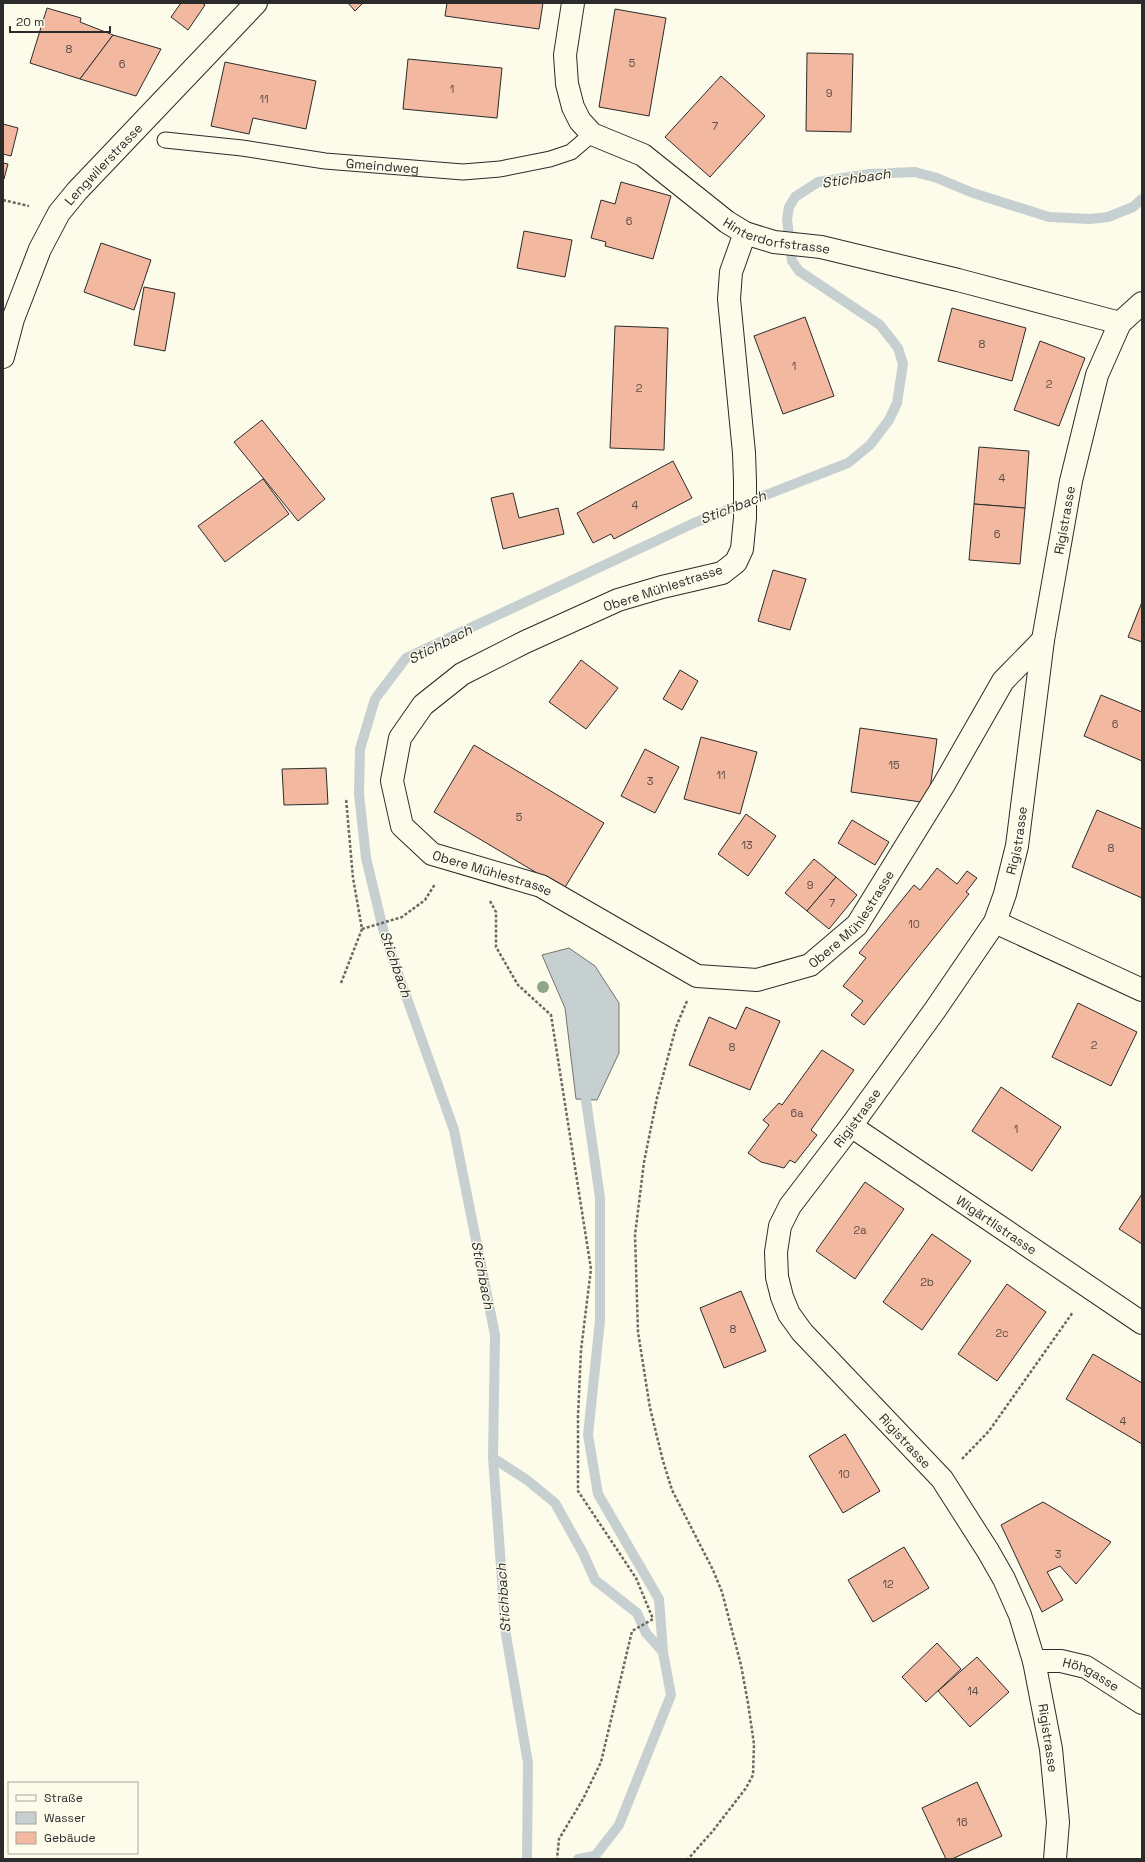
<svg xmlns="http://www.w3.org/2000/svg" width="1145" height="1862" viewBox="0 0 1145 1862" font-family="'Space Grotesk',sans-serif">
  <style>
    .water { fill: #c7d0d0; stroke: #74746e }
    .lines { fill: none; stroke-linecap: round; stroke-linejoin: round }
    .stream { stroke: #c7d0d0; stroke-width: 10 }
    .building { fill: #f2b8a0; stroke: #2b2b2b }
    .service-casing { stroke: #2b2b2b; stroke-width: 17 }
    .minor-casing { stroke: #2b2b2b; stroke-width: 24 }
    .tertiary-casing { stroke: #2b2b2b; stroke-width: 24 }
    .path { stroke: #6a6964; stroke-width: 2.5; stroke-dasharray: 3 2; stroke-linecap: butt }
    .service { stroke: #fdfbea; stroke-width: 15 }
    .minor { stroke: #fdfbea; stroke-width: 22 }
    .tertiary { stroke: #fdfbea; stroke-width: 22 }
    .tree { fill: #8ea78a }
    .labels { text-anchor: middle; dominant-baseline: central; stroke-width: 3; stroke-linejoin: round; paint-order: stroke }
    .number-label { font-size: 11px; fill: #5d4e48 }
    .street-label { font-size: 13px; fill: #2b2b2b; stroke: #fdfbea }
    .water-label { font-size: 14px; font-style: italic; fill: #2b2b2b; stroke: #fdfbea }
  </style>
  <rect width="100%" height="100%" fill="#fdfbea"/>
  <polygon class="water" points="569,948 595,966 619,1003 619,1053 597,1100 576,1099 565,1008 542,955"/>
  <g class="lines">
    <g class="stream">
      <polyline points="493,1458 527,1480 555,1503 583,1553 595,1580 637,1613 646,1633 663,1652"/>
      <polyline points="527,1859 528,1763 506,1635 493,1458 495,1335 454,1130 385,937 366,858 359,794 360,749 375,699 406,658 694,523 848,463 870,445 889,420 897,403 903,364 898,348 880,325 799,271 792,261 787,219 789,207 795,197 818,182 869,174 915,172 937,178 973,193 1049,217 1090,219 1108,217 1133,207 1142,199"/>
      <polyline points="578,1859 595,1856 619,1825 671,1695 663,1652 659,1599 598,1494 588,1435 600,1320 600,1198 586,1100"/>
    </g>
  </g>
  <g class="building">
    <polygon points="181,3 202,3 205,5 188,30 171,17"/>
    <polygon points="348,3 363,3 355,11"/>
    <polygon points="447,3 543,3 539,29 445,16"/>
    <polygon points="47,8 81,18 80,22 113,35 80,79 30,63"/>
    <polygon points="615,9 666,18 649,116 599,107"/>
    <polygon points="113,35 161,49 136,96 80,79"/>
    <polygon points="807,53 853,54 851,132 806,131"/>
    <polygon points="408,59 502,68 497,118 403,109"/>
    <polygon points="225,62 316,81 306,129 253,118 249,134 211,126"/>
    <polygon points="721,76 765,116 710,177 665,137"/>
    <polygon points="3,124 18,128 11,156 3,154"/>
    <polygon points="3,163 8,164 4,179 3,179"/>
    <polygon points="621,182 671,196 653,259 605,246 606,242 591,238 601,200 615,204"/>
    <polygon points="524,231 572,240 565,277 517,268"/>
    <polygon points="101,243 151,260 134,310 84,292"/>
    <polygon points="144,287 175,293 165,351 134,345"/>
    <polygon points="952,308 1026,328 1012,381 938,361"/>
    <polygon points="805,317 834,396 783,414 754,336"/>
    <polygon points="615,326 668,328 664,450 610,448"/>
    <polygon points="1040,341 1085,358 1059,426 1014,410"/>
    <polygon points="262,420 325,499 298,521 234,442"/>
    <polygon points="979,447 1029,451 1025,508 974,504"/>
    <polygon points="673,461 692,498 614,539 611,534 593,543 577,513"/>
    <polygon points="263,479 289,514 225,562 198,526"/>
    <polygon points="513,493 519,518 558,508 564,534 503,549 491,498"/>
    <polygon points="974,504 1025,508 1020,564 969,560"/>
    <polygon points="773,570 806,579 790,630 758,621"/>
    <polygon points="1142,602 1142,642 1128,637"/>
    <polygon points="581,660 618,688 586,729 549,702"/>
    <polygon points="680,670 698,681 682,710 663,699"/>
    <polygon points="1101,695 1142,712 1142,761 1084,736"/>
    <polygon points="860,728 937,739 928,803 851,792"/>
    <polygon points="701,737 757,752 740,814 684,799"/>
    <polygon points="474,745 604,823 564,889 434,812"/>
    <polygon points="645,749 679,767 655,813 621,796"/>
    <polygon points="326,768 328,804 284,805 282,769"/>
    <polygon points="1097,810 1142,829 1142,898 1072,867"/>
    <polygon points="746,814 776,836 748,876 718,854"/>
    <polygon points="852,820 889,842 875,865 838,843"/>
    <polygon points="814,859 836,877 807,911 785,893"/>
    <polygon points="937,868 957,884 967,871 977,878 966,892 969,894 864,1025 851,1015 863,1001 843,986 866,958 859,953 914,885 920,890"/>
    <polygon points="836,877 857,895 829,929 807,911"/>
    <polygon points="1078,1003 1137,1032 1111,1086 1052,1057"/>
    <polygon points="746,1007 780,1021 750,1090 689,1065 709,1017 736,1029"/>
    <polygon points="822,1050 854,1070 811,1130 817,1135 795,1163 790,1160 784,1168 761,1162 748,1153 769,1125 763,1120 779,1103 782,1105"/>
    <polygon points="1001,1087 1061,1127 1032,1171 972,1131"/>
    <polygon points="865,1182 904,1209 855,1279 816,1251"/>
    <polygon points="1142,1194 1142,1244 1119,1229"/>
    <polygon points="932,1234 971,1261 922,1330 883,1302"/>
    <polygon points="1007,1284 1046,1312 997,1381 958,1354"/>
    <polygon points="741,1291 766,1351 724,1368 700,1308"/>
    <polygon points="1093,1354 1142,1383 1142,1444 1066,1399"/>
    <polygon points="845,1434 880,1491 843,1513 809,1456"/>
    <polygon points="1043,1502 1111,1542 1076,1584 1060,1566 1047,1572 1063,1600 1042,1612 1001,1525"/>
    <polygon points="904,1547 929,1588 873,1622 848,1580"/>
    <polygon points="937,1643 961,1669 926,1702 902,1677"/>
    <polygon points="977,1657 1009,1692 970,1727 938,1691"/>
    <polygon points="977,1782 1002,1836 952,1859 946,1859 922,1808"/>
  </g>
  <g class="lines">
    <g class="service-casing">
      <g id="service">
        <path id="s1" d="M165,140L242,148L325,161L463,172L500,169L550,159L571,152L592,134"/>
      </g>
    </g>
    <g class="minor-casing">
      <g id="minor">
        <path id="s2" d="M573,3L565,55L567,84L573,107L580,121L592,134L643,155L727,222L745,233L774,242L821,247L958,280L1120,323"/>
        <path id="s3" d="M745,233L731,272L729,299L744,453L745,481V518L742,549L736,562L722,573L662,587L618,600L525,642L462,674L423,705L400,738L392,781L402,826L432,854L541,886L697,976L757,980L810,965L857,925L943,786L1003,681L1043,640"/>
        <polyline points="995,922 1142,990"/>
        <path id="s4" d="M851,1126L1142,1323"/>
        <path id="s5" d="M1034,1661H1061L1086,1667L1142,1703"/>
        <path id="s6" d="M1055,1859L1058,1822L1051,1749L1034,1661L1020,1615L1004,1579L988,1551L942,1479L802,1332L789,1314L782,1297L777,1277L776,1252L780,1226L790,1206L851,1126L935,1010L995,922L1005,894L1017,846L1043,640L1071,481L1097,375L1120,323L1142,303"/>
      </g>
    </g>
    <g class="tertiary-casing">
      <g id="tertiary">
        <path id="s7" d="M3,357L13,319L40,249L59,213L77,191L256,3"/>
      </g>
    </g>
    <g class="path">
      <polyline points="3,200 29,206"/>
      <polyline points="490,901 496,912 496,947 518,985 551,1015 591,1269 581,1350 578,1416 578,1491 636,1578 653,1619 632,1631 601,1762 583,1799 559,1839 557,1859"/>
      <polyline points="362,929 402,917 425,900 435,884"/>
      <polyline points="341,983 362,929 353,878 346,798"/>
      <polyline points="687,1001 676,1027 657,1098 644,1162 635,1235 638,1332 650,1408 663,1461 672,1490 713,1570 722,1592 741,1665 748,1703 754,1744 753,1775 746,1788 712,1832 688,1859"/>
      <polyline points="962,1459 989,1431 1073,1312"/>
    </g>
    <use href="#service" class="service"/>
    <use href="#minor" class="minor"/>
    <use href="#tertiary" class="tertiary"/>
  </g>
  <circle class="tree" cx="543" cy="987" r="6"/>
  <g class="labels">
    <g class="number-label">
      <text x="69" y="49">8</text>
      <text x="632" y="63">5</text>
      <text x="122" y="64">6</text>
      <text x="452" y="89">1</text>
      <text x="829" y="93">9</text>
      <text x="264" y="99">11</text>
      <text x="715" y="126">7</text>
      <text x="629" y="221">6</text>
      <text x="982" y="344">8</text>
      <text x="794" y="366">1</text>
      <text x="1049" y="384">2</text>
      <text x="639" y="388">2</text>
      <text x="1002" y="478">4</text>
      <text x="635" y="505">4</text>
      <text x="997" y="534">6</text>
      <text x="1115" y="724">6</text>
      <text x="894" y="765">15</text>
      <text x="721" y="775">11</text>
      <text x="650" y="781">3</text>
      <text x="519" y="817">5</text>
      <text x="747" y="845">13</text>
      <text x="1111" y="848">8</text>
      <text x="810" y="885">9</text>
      <text x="832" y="903">7</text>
      <text x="914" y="924">10</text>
      <text x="1094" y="1045">2</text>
      <text x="732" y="1047">8</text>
      <text x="797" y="1113">6a</text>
      <text x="1016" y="1129">1</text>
      <text x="860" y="1230">2a</text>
      <text x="927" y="1282">2b</text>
      <text x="733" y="1329">8</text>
      <text x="1002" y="1333">2c</text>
      <text x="1123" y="1421">4</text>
      <text x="844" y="1474">10</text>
      <text x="1058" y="1554">3</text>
      <text x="888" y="1584">12</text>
      <text x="973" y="1691">14</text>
      <text x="962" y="1822">16</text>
    </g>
    <g class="street-label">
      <text stroke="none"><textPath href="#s7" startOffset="221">Lengwilerstrasse</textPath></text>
      <text stroke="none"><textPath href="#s1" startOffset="219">Gmeindweg</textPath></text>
      <text stroke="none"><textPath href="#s2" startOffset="354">Hinterdorfstrasse</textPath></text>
      <text stroke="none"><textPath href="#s6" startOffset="1502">Rigistrasse</textPath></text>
      <text transform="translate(663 588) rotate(-18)">Obere Mühlestrasse</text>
      <text stroke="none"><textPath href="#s6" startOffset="1178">Rigistrasse</textPath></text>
      <text stroke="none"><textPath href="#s3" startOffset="916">Obere Mühlestrasse</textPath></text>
      <text stroke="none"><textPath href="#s3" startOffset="1324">Obere Mühlestrasse</textPath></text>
      <text stroke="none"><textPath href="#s6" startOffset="854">Rigistrasse</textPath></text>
      <text stroke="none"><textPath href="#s4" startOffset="176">Wigärtlistrasse</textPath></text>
      <text transform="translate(905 1441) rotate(47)">Rigistrasse</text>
      <text stroke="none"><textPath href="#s5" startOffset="60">Höhgasse</textPath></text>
      <text transform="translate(1048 1738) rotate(81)">Rigistrasse</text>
    </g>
    <g class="water-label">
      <text transform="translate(856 178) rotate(-8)">Stichbach</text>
      <text transform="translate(733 507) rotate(-21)">Stichbach</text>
      <text transform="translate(440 644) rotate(-27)">Stichbach</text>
      <text transform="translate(396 964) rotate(71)">Stichbach</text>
      <text transform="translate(483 1275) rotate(79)">Stichbach</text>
      <text transform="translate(503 1598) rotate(-94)">Stichbach</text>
    </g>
  </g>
  <rect width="1145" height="1862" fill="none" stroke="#2b2b2b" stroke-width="8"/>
  <rect x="8" y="1782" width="130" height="72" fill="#fdfbea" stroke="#a9a89e"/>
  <rect x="16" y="1795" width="20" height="6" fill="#fdfbea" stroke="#a9a89e"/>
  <text x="44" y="1802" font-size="12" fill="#2b2b2b">Straße</text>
  <rect x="16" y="1812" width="20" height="12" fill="#c7d0d0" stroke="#a9a89e"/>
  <text x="44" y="1822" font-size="12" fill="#2b2b2b">Wasser</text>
  <rect x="16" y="1832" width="20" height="12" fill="#f2b8a0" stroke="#a9a89e"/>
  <text x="44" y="1842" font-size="12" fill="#2b2b2b">Gebäude</text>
  <path d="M10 26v6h100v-6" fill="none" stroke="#2b2b2b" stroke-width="2"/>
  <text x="16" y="26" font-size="12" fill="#2b2b2b" stroke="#fdfbea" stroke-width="3" paint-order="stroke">20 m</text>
</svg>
